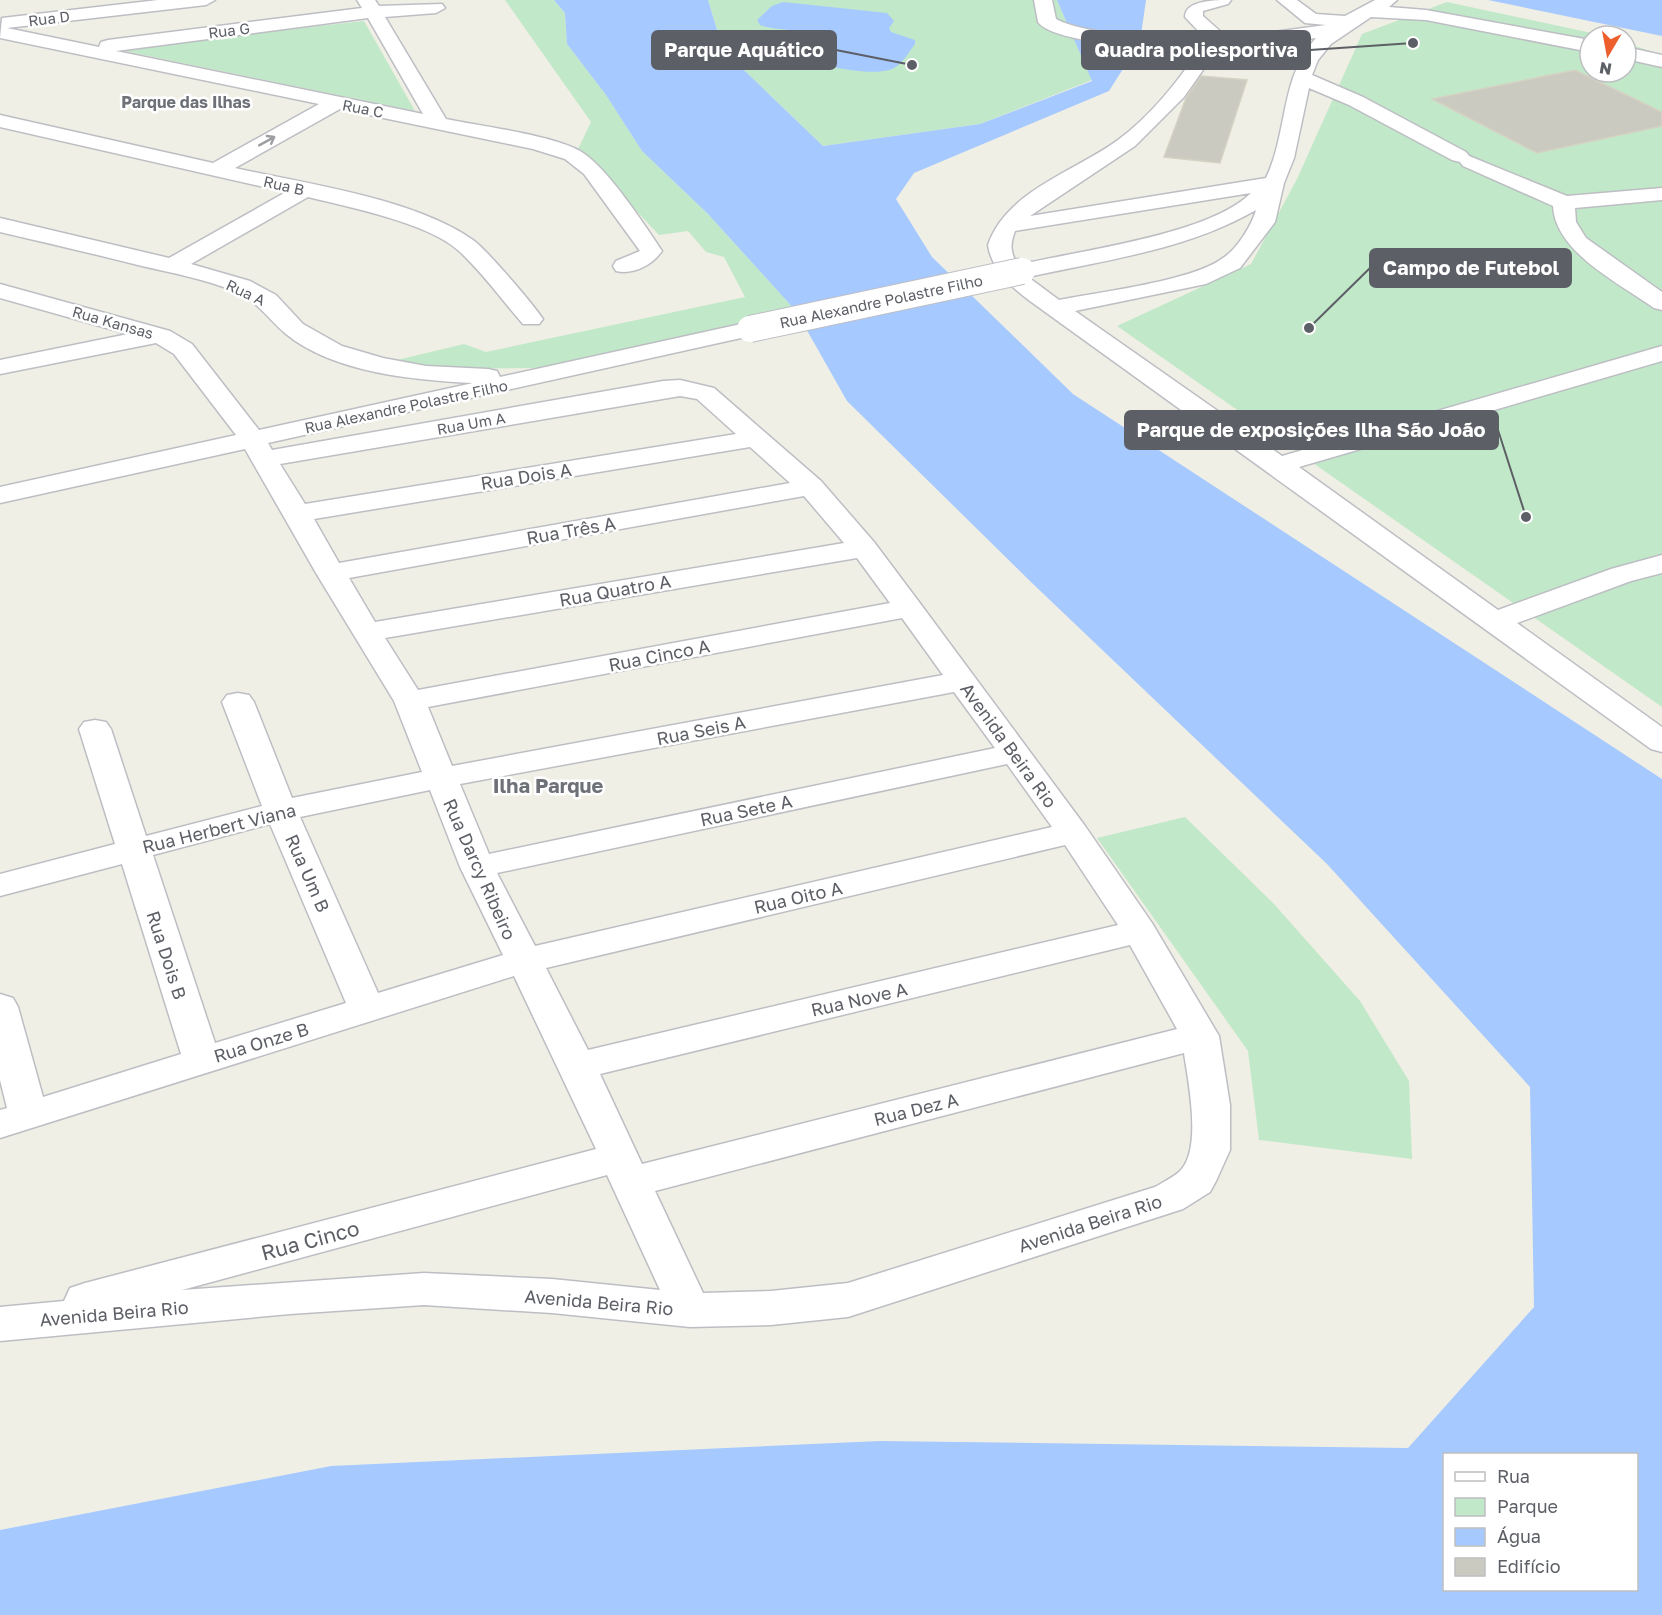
<svg xmlns="http://www.w3.org/2000/svg" width="1662" height="1615" viewBox="0 0 1662 1615" font-family="'Golos Text',sans-serif">
  <style>
    .green { fill: #c1e8c8 }
    .water { fill: #a6c9ff; fill-rule: evenodd }
    .building { fill: #cbcac1; stroke: #d5d2c3; stroke-width: 1.5 }
    .lines { fill: none; stroke-linecap: round; stroke-linejoin: round }
    .minor-casing { stroke: #bdbec4; stroke-width: 3 }
    .minor { fill: #fff; fill-rule: evenodd }
    .minor-bridge-casing { stroke: #bdbec4; stroke-width: 28; stroke-linecap: butt }
    .minor-bridge { stroke: #fff; stroke-width: 26 }
    .oneway { stroke: #9e9fa3 }
    .labels { text-anchor: middle; dominant-baseline: central; stroke-width: 5; stroke-linejoin: round; paint-order: stroke }
    .far-street-label { font-size: 15px; fill: #5d5f66; stroke: #fff }
    .far-neighbourhood-label { font-size: 16px; font-weight: bold; fill: #6e7178; stroke: #fff }
    .street-label { font-size: 18px; fill: #5d5f66; stroke: #fff }
    .neighbourhood-label { font-size: 20px; font-weight: bold; fill: #6e7178; stroke: #fff }
    .near-street-label { font-size: 21px; fill: #5d5f66; stroke: #fff }
    .leader { fill: none; stroke: #5d5f66; stroke-width: 2 }
    .callout-dot { fill: #5d5f66; stroke: #fff; stroke-width: 2 }
    .callout { fill: #5d5f66; stroke: #5d5f66; stroke-width: 2 }
    .callout-label { font-size: 20px; text-anchor: middle; font-weight: bold; fill: #fff }
  </style>
  <rect width="100%" height="100%" fill="#f0efe5"/>
  <g class="green">
    <polygon points="505,0 554,0 565,13 567,44 606,95 642,151 708,214 796,311 539,368 438,369 393,361 464,344 486,352 745,297 724,257 706,252 688,231 659,235 578,149 591,122"/>
    <polygon points="708,0 1057,0 1092,80 980,124 823,146 723,50"/>
    <polygon points="1447,2 1606,36 1590,36 1590,72 1626,72 1626,43 1662,55 1662,707 1117,326 1251,264 1297,179 1362,34"/>
    <polygon points="364,21 415,111 115,49"/>
    <polygon points="1185,817 1274,904 1360,1001 1409,1081 1412,1159 1259,1140 1248,1051 1097,838"/>
  </g>
  <g class="water">
    <path d="M554,0H708L723,50L823,146L980,124L1092,81L1057,0H1146L1140,42L1109,91L914,173L896,199L932,257L1073,394L1662,779V1615H0V1530L331,1466L880,1441L1408,1448L1534,1307L1530,1087L1327,864L1032,583L847,401L796,311L708,214L642,151L606,95L567,44L565,13ZM1444,1454H1636V1590H1444Z"/>
    <polygon points="1488,0 1662,0 1662,36"/>
    <path d="M783,2L887,13L894,21L889,28L891,32L915,40V44C908,53 901,67 889,70C868,76 821,65 800,60L797,54L808,43V37C796,27 775,31 760,25L757,20L772,6Z"/>
  </g>
  <g class="building">
    <polygon points="1575,70 1662,112 1662,126 1537,153 1432,99"/>
    <polygon points="1201,76 1247,80 1220,163 1164,157 1186,98"/>
  </g>
  <g class="lines">
    <g class="minor-casing">
      <g id="minor">
        <path d="M158,0H215L206,5L7,28L99,47L101,42L108,40L362,8L357,0H375L379,6L442,4L445,8L436,13L385,17L446,119C480,126 552,135 580,151C607,167 644,224 662,251C652,265 634,275 616,271L613,266L616,261L640,251L584,174L565,159L533,149L340,109L235,168C306,184 413,198 473,240C487,250 532,303 543,319L539,324H523C502,300 482,272 459,251C429,223 348,207 308,197L191,264L250,281L276,295L303,324L342,346L383,358L426,366L488,369L497,371L500,377L750,322L758,324L762,329L758,334L750,336L268,443L272,450L663,381L680,380L714,388L821,481L874,542L919,602L1085,826L1152,923L1219,1036L1230,1105V1150L1216,1181L1210,1192L1183,1209L848,1317L771,1325L690,1327L552,1313L424,1305L290,1314L0,1341V1307L64,1301L70,1288L85,1283L596,1149L514,976L0,1138V1110L7,1108L0,1080V994L13,998L18,1007L43,1097L181,1054L122,864L0,896V874L115,844L79,729L84,722L95,720L106,722L111,729L146,836L262,806L222,702L227,695L238,693L249,695L254,702L292,798L422,772L394,701L316,573L245,449L0,503V487L236,435L174,354L156,343L0,374V360L128,334L0,298V284L170,331L192,344L259,430L473,383C414,380 334,373 286,334C267,318 259,302 234,291C205,279 172,273 142,266C95,254 47,243 0,232V218L169,258L286,192L0,127V115L213,163L319,104L0,38L2,18ZM368,18L423,114L116,51ZM680,396L697,399L736,434L305,504L280,464ZM750,447L790,483L339,563L314,519ZM804,496L844,543L375,622L349,578ZM857,558L890,603L418,690L385,638ZM902,618L943,675L452,766L428,707ZM954,692L995,748L489,854L460,784ZM1007,764L1052,827L535,946L497,873ZM430,790L460,867L503,955L378,993L300,817ZM270,824L346,1003L215,1043L153,855ZM1065,845L1118,925L588,1050L546,968ZM1130,945L1177,1029L642,1164L600,1074ZM1184,1053C1188,1081 1203,1151 1179,1172C1172,1178 1162,1183 1155,1187L848,1283L771,1291L703,1293L655,1191ZM607,1175L660,1290L552,1279L424,1273L182,1290Z"/>
        <path d="M1034,0H1052L1056,19C1085,35 1168,40 1203,39L1204,37L1185,17C1185,0 1215,0 1231,0L1228,4L1203,11V16L1221,32L1222,39L1326,25L1305,23L1277,0H1297L1316,14L1345,16L1375,0H1397L1389,7L1426,10L1590,40V52L1426,20L1371,17L1331,44L1318,60L1312,75L1363,97L1466,152L1469,156L1567,196L1662,188V200L1575,208L1576,222L1586,238L1662,292V310L1654,308C1619,283 1555,252 1553,206L1463,166L1460,162L1452,160L1349,105L1309,88L1294,158L1284,183L1275,222L1240,268L1206,284L1075,311L1282,456L1662,346V361L1299,467L1498,610L1611,569L1662,555V573L1631,581L1517,623L1662,727V752L1651,749L1030,301C1010,286 992,270 988,245C1006,191 1076,171 1118,140C1149,117 1177,83 1198,51C1169,50 1053,44 1038,22ZM1316,38C1280,77 1288,132 1266,178L1030,216L1135,146L1184,97L1217,50ZM1251,193C1209,235 1077,251 1018,265C1010,253 1010,244 1015,231ZM1256,210C1252,225 1237,249 1223,258C1193,281 1099,292 1059,300L1028,277C1105,260 1187,250 1256,210Z"/>
        <polygon points="1626,47 1662,55 1662,67 1626,59"/>
      </g>
    </g>
    <use href="#minor" class="minor"/>
    <g class="minor-bridge-casing">
      <polyline id="minor-bridge" points="750,329 1022,271"/>
    </g>
    <use href="#minor-bridge" class="minor-bridge"/>
  </g>
  <defs><path id="oneway-shaft" d="M-6 0H5M1.5-3L5.5 0L1.5 3" fill="none" stroke-width="1.6" stroke-linecap="round" stroke-linejoin="round" transform="scale(1.5)"/></defs>
  <use class="oneway" href="#oneway-shaft" transform="translate(267 141) rotate(-29)"/>
  <g class="labels">
    <g class="far-street-label">
      <text transform="translate(49 18) rotate(-7)">Rua D</text>
      <text transform="translate(229 30) rotate(-7)">Rua G</text>
      <text transform="translate(363 108) rotate(11)">Rua C</text>
      <text transform="translate(284 185) rotate(13)">Rua B</text>
      <text transform="translate(246 292) rotate(25)">Rua A</text>
      <text transform="translate(881 301) rotate(-12)">Rua Alexandre Polastre Filho</text>
      <text transform="translate(113 322) rotate(16)">Rua Kansas</text>
      <text transform="translate(406 406) rotate(-12)">Rua Alexandre Polastre Filho</text>
      <text transform="translate(471 423) rotate(-10)">Rua Um A</text>
    </g>
    <g class="far-neighbourhood-label">
      <text x="186" y="102">Parque das Ilhas</text>
    </g>
    <g class="street-label">
      <text transform="translate(526 476) rotate(-9)">Rua Dois A</text>
      <text transform="translate(571 530) rotate(-10)">Rua Três A</text>
      <text transform="translate(615 590) rotate(-10)">Rua Quatro A</text>
      <text transform="translate(659 655) rotate(-11)">Rua Cinco A</text>
      <text transform="translate(701 730) rotate(-11)">Rua Seis A</text>
      <text transform="translate(1009 745) rotate(54)">Avenida Beira Rio</text>
      <text transform="translate(746 810) rotate(-12)">Rua Sete A</text>
      <text transform="translate(219 828) rotate(-14)">Rua Herbert Viana</text>
      <text transform="translate(480 869) rotate(66)">Rua Darcy Ribeiro</text>
      <text transform="translate(308 873) rotate(66)">Rua Um B</text>
      <text transform="translate(798 897) rotate(-13)">Rua Oito A</text>
      <text transform="translate(167 955) rotate(72)">Rua Dois B</text>
      <text transform="translate(859 999) rotate(-13)">Rua Nove A</text>
      <text transform="translate(261 1042) rotate(-17)">Rua Onze B</text>
      <text transform="translate(916 1109) rotate(-14)">Rua Dez A</text>
      <text transform="translate(1090 1223) rotate(-18)">Avenida Beira Rio</text>
      <text transform="translate(599 1302) rotate(5)">Avenida Beira Rio</text>
      <text transform="translate(114 1313) rotate(-5)">Avenida Beira Rio</text>
    </g>
    <g class="neighbourhood-label">
      <text x="548" y="785">Ilha Parque</text>
    </g>
    <g class="near-street-label">
      <text transform="translate(310 1240) rotate(-15)">Rua Cinco</text>
    </g>
  </g>
  <path class="leader" d="M1413 43L1310 50M912 65L836 50M1309 328L1370 268M1526 517L1498 430"/>
  <g class="callout-dot">
    <circle cx="1413" cy="43" r="6"/>
    <circle cx="912" cy="65" r="6"/>
    <circle cx="1309" cy="328" r="6"/>
    <circle cx="1526" cy="517" r="6"/>
  </g>
  <g class="callout">
    <rect x="1082" y="31" width="228" height="38" rx="6"/>
    <rect x="652" y="31" width="184" height="38" rx="6"/>
    <rect x="1370" y="249" width="201" height="38" rx="6"/>
    <rect x="1125" y="411" width="373" height="38" rx="6"/>
  </g>
  <g class="callout-label">
    <text x="1196" y="57">Quadra poliesportiva</text>
    <text x="744" y="57">Parque Aquático</text>
    <text x="1471" y="275">Campo de Futebol</text>
    <text x="1311" y="437">Parque de exposições Ilha São João</text>
  </g>
  <rect x="1443" y="1453" width="195" height="138" fill="#ffffff" stroke="#bebfc2" stroke-width="1.5"/>
  <rect x="1455" y="1472" width="30" height="9" fill="#ffffff" stroke="#bebfc2" stroke-width="1.5"/>
  <text x="1497" y="1483" font-size="18" fill="#5d5f66">Rua</text>
  <rect x="1455" y="1498" width="30" height="18" fill="#c1e8c8" stroke="#bebfc2" stroke-width="1.5"/>
  <text x="1497" y="1513" font-size="18" fill="#5d5f66">Parque</text>
  <rect x="1455" y="1528" width="30" height="18" fill="#a6c9ff" stroke="#bebfc2" stroke-width="1.5"/>
  <text x="1497" y="1543" font-size="18" fill="#5d5f66">Água</text>
  <rect x="1455" y="1558" width="30" height="18" fill="#cbcac1" stroke="#bebfc2" stroke-width="1.5"/>
  <text x="1497" y="1573" font-size="18" fill="#5d5f66">Edifício</text>
  <g transform="translate(1608 54) rotate(190)"><circle r="28" fill="#ffffff" stroke="#bebfc2" stroke-width="1.5"/>
  <path d="M0-4.5L10 22L0 15L-10 22Z" fill="#ee5e2d"/>
  <text y="-9" font-size="16" font-weight="bold" text-anchor="middle" fill="#5d5f66">N</text>
  </g>
</svg>
